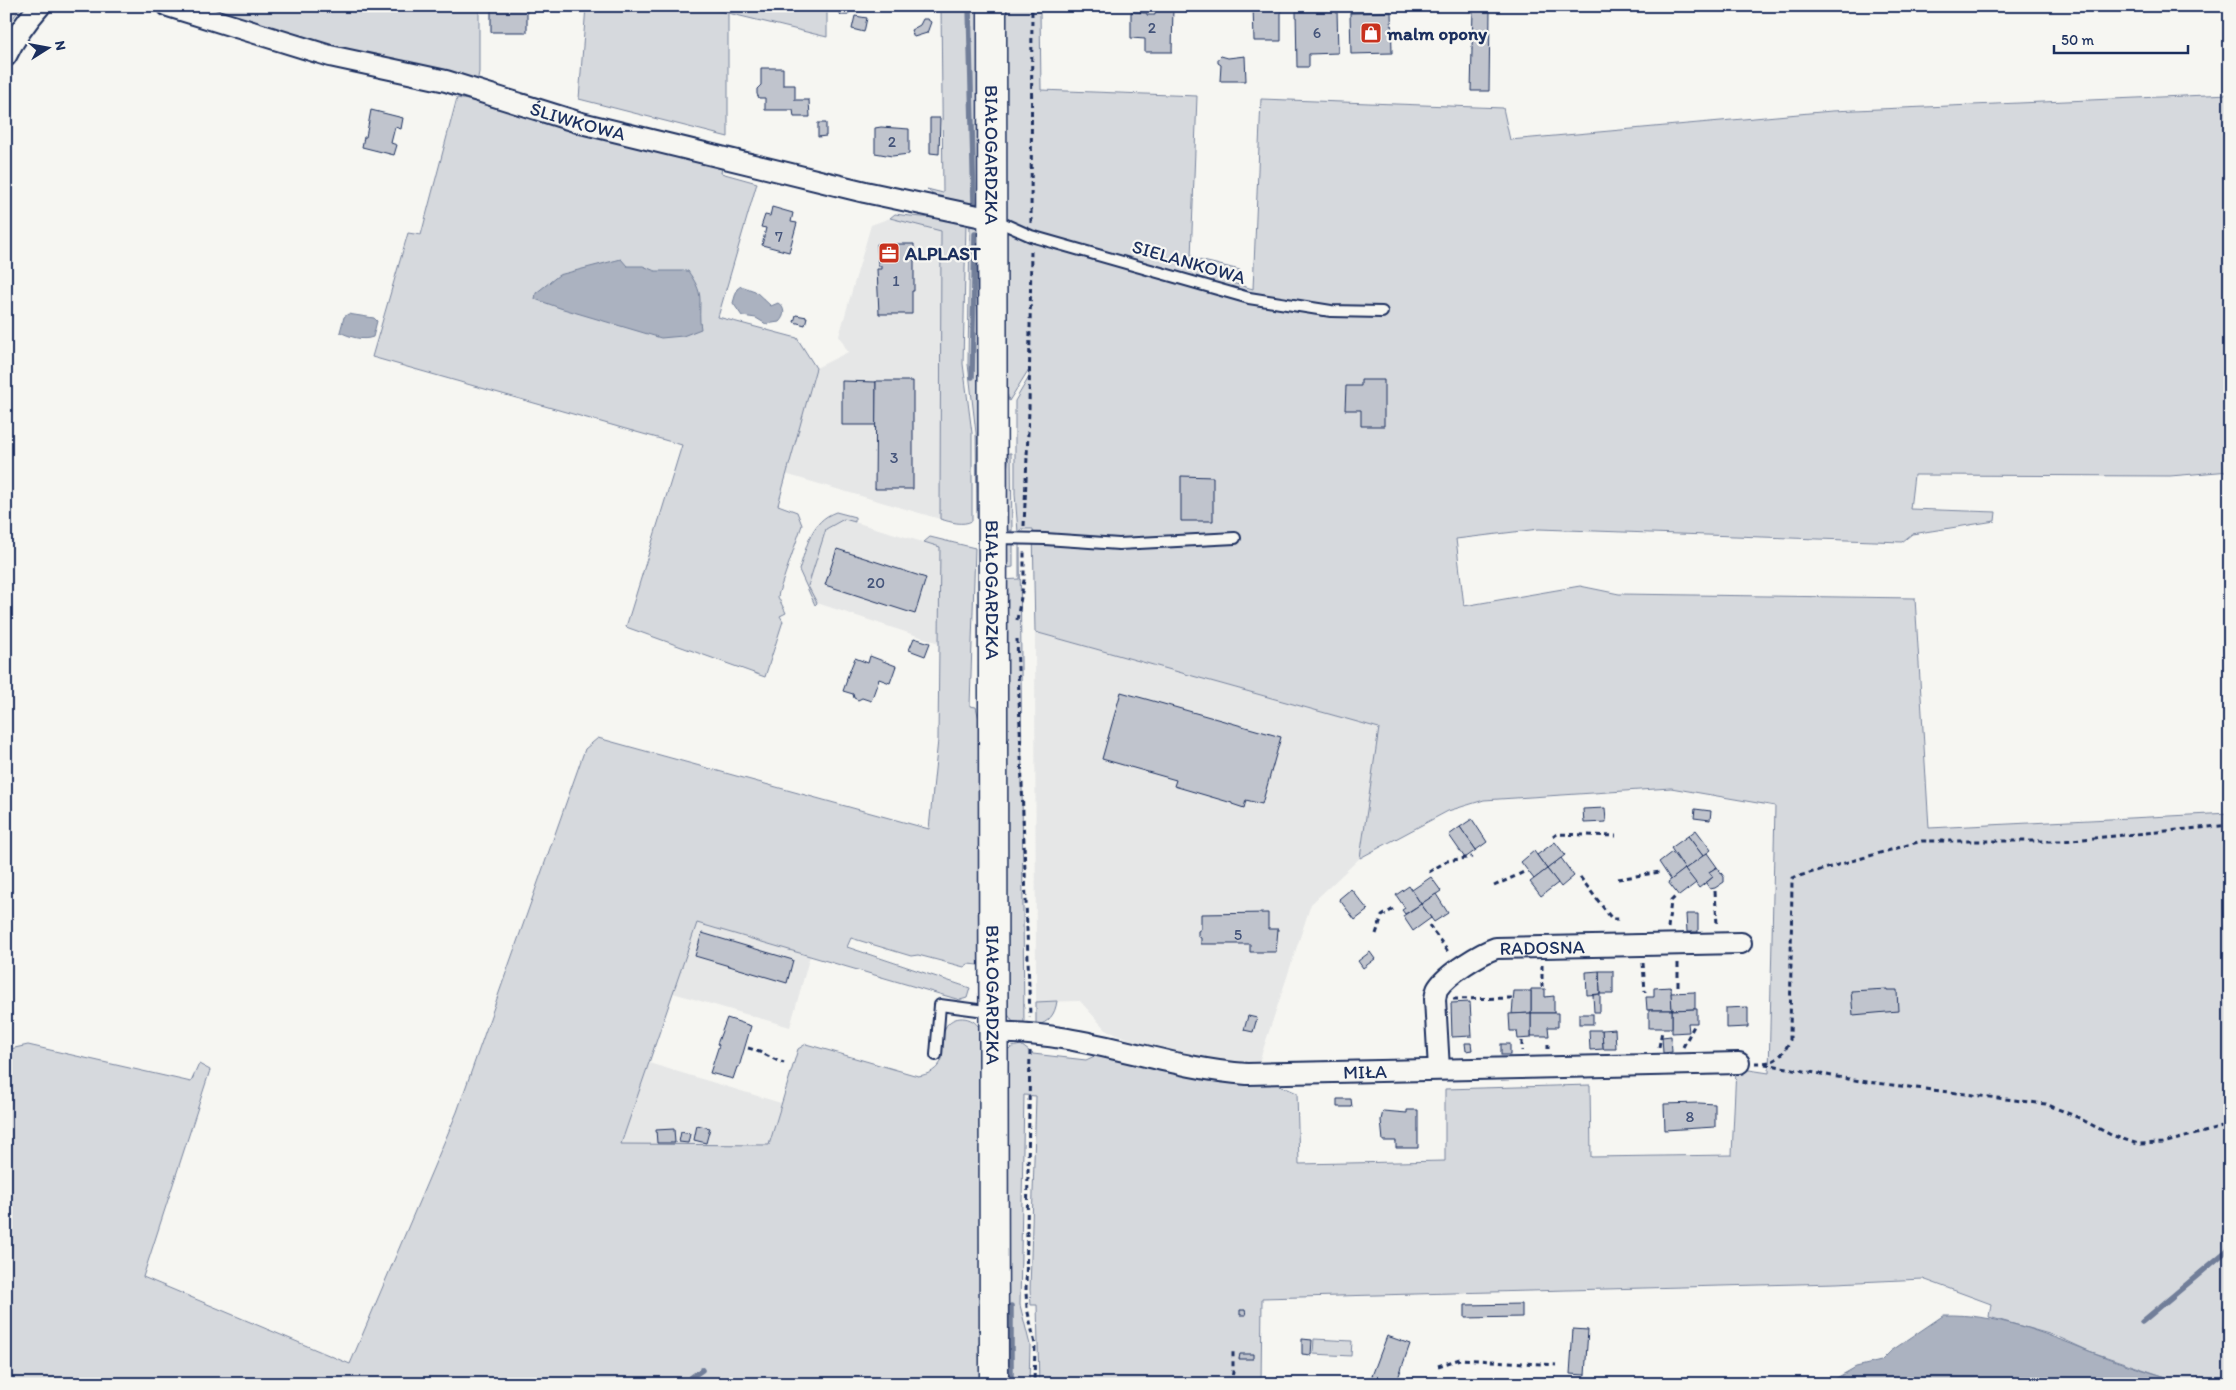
<svg xmlns="http://www.w3.org/2000/svg" width="2236" height="1390" viewBox="0 0 2236 1390" font-family="Itim,sans-serif">
  <style>
    .built { fill: #e6e7e7 }
    .green { fill: #d6d9dd; stroke: #78849e }
    .water { fill: #abb2c0; stroke: #717e99 }
    .lines { fill: none; stroke-linecap: round; stroke-linejoin: round }
    .stream { stroke: #717e99; stroke-width: 5.5 }
    .building { fill: #c0c4cd; stroke: #1b2f5e }
    .service-casing { stroke: #1b2f5e; stroke-width: 14 }
    .minor-casing { stroke: #1b2f5e; stroke-width: 24 }
    .secondary-casing { stroke: #1b2f5e; stroke-width: 31 }
    .path { stroke: #1b2f5e; stroke-width: 3; stroke-dasharray: 5 4; stroke-linecap: butt }
    .service { stroke: #f6f6f2; stroke-width: 10 }
    .minor { stroke: #f6f6f2; stroke-width: 20 }
    .secondary { stroke: #f6f6f2; stroke-width: 28 }
    .labels { text-anchor: middle; dominant-baseline: central; stroke-width: 4.5; stroke-linejoin: round; paint-order: stroke }
    .number-label { font-size: 16px; fill: #44547a }
    .poi-label { font-size: 19px; font-weight: bold; fill: #1b2f5e; stroke: #f6f6f2; text-anchor: start }
    .street-label { font-size: 19px; fill: #1b2f5e; stroke: #f6f6f2 }
  </style>
  <rect width="100%" height="100%" fill="#f6f6f2"/>
  <filter id="ink" filterUnits="userSpaceOnUse"><feTurbulence type="fractalNoise" baseFrequency=".02" numOctaves="2"/><feDisplacementMap in="SourceGraphic" scale="10" xChannelSelector="R" yChannelSelector="G"/><feConvolveMatrix kernelMatrix="1 2 1 2 8 2 1 2 1" color-interpolation-filters="sRGB"/></filter>
  <g filter="url(#ink)">
    <g class="built">
      <polygon points="890,218 941,230 940,519 785,474 816,368 848,352 839,336 871,225"/>
      <polygon points="844,519 940,547 939,643 817,603 808,587 826,529"/>
      <polygon points="1035,632 1379,728 1360,858 1311,904 1258,1065 1160,1051 1106,1030 1080,1001 1036,1002"/>
      <polygon points="697,923 810,956 790,1027 673,993"/>
      <polygon points="649,1063 781,1103 769,1145 621,1145"/>
    </g>
    <g class="green">
      <polygon points="204,6 479,6 479,72 477,83 333,50"/>
      <polygon points="586,6 700,6 727,13 728,6 827,6 827,37 728,13 728,137 579,99"/>
      <polygon points="941,6 982,6 983,194 978,202 970,207 942,203 927,189 943,193"/>
      <polygon points="1000,6 1045,6 1040,11 1041,90 1197,96 1191,258 1240,270 1232,283 1253,289 1261,99 1503,108 1510,140 1832,111 2230,94 2230,471 2170,476 1914,475 1910,509 1996,512 1995,521 1912,534 1902,542 1539,529 1456,539 1464,606 1580,586 1619,594 1915,598 1929,828 2230,813 2230,1384 2171,1384 2166,1377 2089,1351 2056,1336 1989,1317 1991,1304 1923,1279 1836,1283 1262,1298 1261,1384 1039,1384 1037,1305 1031,1305 1030,1290 1036,1096 1024,1095 1020,1305 1030,1345 1029,1384 1002,1384 1006,1053 1012,1047 1021,1045 1033,1054 1086,1060 1101,1053 1119,1060 1216,1079 1270,1081 1297,1093 1299,1164 1445,1161 1445,1089 1590,1085 1591,1157 1732,1155 1736,1068 1769,1073 1775,806 1671,788 1484,800 1448,811 1360,858 1379,728 1035,632 1033,529 1021,529 1020,532 1018,532 1015,494 1015,401 1029,377 1029,369 1009,401 1001,365"/>
      <polygon points="6,7 20,9 6,27"/>
      <polygon points="457,98 500,106 722,168 721,173 757,183 718,317 797,338 816,368 778,505 797,512 802,525 779,592 778,597 786,613 780,616 783,621 765,677 626,627 682,445 372,357 408,233 421,235"/>
      <path d="M895,214C919,218 942,217 966,222L963,364L972,433V521C962,526 951,522 940,519L941,231L890,218Z"/>
      <polygon points="970,223 980,230 984,506 977,518 976,433 968,364"/>
      <polygon points="1009,453 1011,453 1012,531 1005,529 1001,525"/>
      <path d="M836,512L855,517V522L844,519L826,529L808,586L817,603L815,605L799,570C807,547 810,521 836,512Z"/>
      <path d="M930,537L975,548L970,706L976,707L984,740L982,964L978,965L968,964L964,967L918,955L911,956L851,938L847,947L970,988L967,998L960,1000L697,923L621,1144L769,1145L798,1049L806,1044L918,1076C928,1075 939,1069 942,1059C944,1049 940,1038 945,1028C952,1014 973,1015 980,1029C982,1033 983,1039 985,1043V1384H6V1050L28,1045L191,1082L199,1064L210,1070L143,1277L350,1364L457,1112L585,749L598,738L929,829L938,740L940,547L924,542Z"/>
      <polygon points="1013,544 1013,567 1001,569 1005,545"/>
      <polygon points="1019,544 1020,544 1024,1026 1013,1022 1005,1010 1001,580 1019,579"/>
      <path d="M1057,1001C1055,1015 1049,1022 1036,1026V1002Z"/>
      <polygon points="1314,1339 1352,1341 1351,1356 1313,1354"/>
    </g>
    <g class="water">
      <path d="M621,259L627,266H643L655,271H688C694,280 700,289 700,300C700,310 699,319 701,329L683,336L661,338L560,308L535,299L536,293L559,275Z"/>
      <path d="M741,286L755,291L771,306L778,303C786,308 785,316 779,322L766,324L756,318L742,316L733,303L737,289Z"/>
      <path d="M348,314L374,318L377,321L373,337C363,341 350,337 340,332L344,317Z"/>
      <path d="M1944,1315C1997,1314 2041,1332 2089,1351C2114,1361 2140,1369 2166,1377L2171,1384H1826L1856,1367L1881,1361L1891,1351Z"/>
    </g>
    <g class="lines">
      <g class="stream">
        <polyline points="969,6 974,205"/>
        <polyline points="972,377 975,234"/>
        <polyline points="2142,1322 2230,1248"/>
        <polyline points="682,1384 702,1370"/>
        <polyline points="1011,1384 1011,1306"/>
      </g>
    </g>
    <g class="building">
      <polygon points="839,6 849,6 851,9 848,15 841,15 837,10"/>
      <polygon points="1155,6 1173,6 1172,52 1145,52 1145,39 1131,38 1131,12 1147,13 1147,15 1155,15"/>
      <polygon points="1253,6 1281,6 1281,41 1254,41"/>
      <rect x="491" y="7" width="36" height="25"/>
      <polygon points="1473,9 1490,10 1489,91 1471,91"/>
      <polygon points="1337,10 1338,53 1309,54 1309,67 1297,67 1296,11"/>
      <polygon points="1391,12 1392,53 1351,54 1350,13"/>
      <polygon points="855,16 867,18 864,32 852,29"/>
      <polygon points="923,19 927,19 931,22 927,33 914,37 911,30 920,25"/>
      <polygon points="1221,56 1228,58 1245,56 1246,81 1220,81 1221,65 1218,63 1218,59"/>
      <polygon points="761,68 783,68 783,85 795,85 795,100 809,100 810,117 794,117 793,110 765,110 765,98 759,98 757,94 757,89 761,85"/>
      <polygon points="371,110 403,118 401,129 395,127 391,143 397,145 394,155 362,147 364,137 366,137"/>
      <polygon points="930,118 940,118 939,154 930,153"/>
      <polygon points="818,123 826,123 826,136 818,137"/>
      <polygon points="881,127 909,129 909,154 892,156 875,153 875,128"/>
      <polygon points="772,207 793,213 791,222 797,223 789,252 762,245 766,228 761,227 765,215 770,216"/>
      <polygon points="877,244 914,244 914,291 912,291 912,314 879,314 877,269 881,269 881,266 878,266"/>
      <polygon points="796,315 807,317 805,325 794,322"/>
      <polygon points="1361,380 1384,380 1384,426 1361,426 1361,410 1345,410 1346,386 1361,386"/>
      <polygon points="842,381 876,382 876,425 842,425"/>
      <polygon points="876,381 913,381 913,489 875,489"/>
      <polygon points="1181,476 1213,477 1213,521 1181,521"/>
      <polygon points="837,549 926,578 915,614 825,585"/>
      <polygon points="914,638 930,643 925,656 909,650"/>
      <polygon points="870,656 896,666 890,683 879,679 871,701 862,698 858,700 854,698 853,694 843,691 847,680 846,680 855,658 868,663"/>
      <polygon points="1121,692 1281,737 1262,804 1246,800 1244,808 1232,804 1232,803 1174,786 1176,780 1102,759"/>
      <polygon points="1605,808 1606,822 1584,823 1583,809"/>
      <polygon points="1695,809 1711,811 1710,820 1694,818"/>
      <polygon points="1472,819 1487,842 1476,850 1460,827"/>
      <polygon points="1460,827 1476,850 1465,858 1449,835"/>
      <polygon points="1696,830 1711,850 1703,856 1688,836"/>
      <polygon points="1688,836 1703,856 1685,869 1671,848"/>
      <polygon points="1555,842 1565,855 1547,869 1537,855"/>
      <polygon points="1534,851 1547,869 1534,879 1521,862"/>
      <polygon points="1672,852 1685,869 1671,880 1659,862"/>
      <polygon points="1707,853 1717,867 1709,872 1713,877 1699,888 1685,869"/>
      <polygon points="1561,858 1574,876 1561,887 1547,869"/>
      <polygon points="1717,867 1724,877 1724,882 1715,888 1710,889 1706,883 1713,877 1709,872"/>
      <polygon points="1547,869 1558,883 1541,896 1530,882"/>
      <polygon points="1685,869 1696,883 1679,896 1668,882"/>
      <polygon points="1431,877 1441,891 1421,904 1412,890"/>
      <polygon points="1409,886 1421,904 1405,914 1402,910 1405,908 1396,895"/>
      <polygon points="1351,889 1368,910 1355,920 1339,899"/>
      <polygon points="1436,894 1448,913 1434,922 1421,904"/>
      <polygon points="1421,904 1431,918 1413,931 1403,916"/>
      <polygon points="1268,913 1268,929 1278,929 1276,952 1250,952 1250,944 1201,944 1201,938 1198,936 1198,931 1201,929 1201,914"/>
      <polygon points="1686,914 1698,914 1698,932 1687,932"/>
      <polygon points="702,933 793,960 787,983 695,956"/>
      <polygon points="1370,952 1375,959 1363,968 1358,961"/>
      <polygon points="1599,971 1613,971 1613,994 1600,994"/>
      <polygon points="1599,971 1600,994 1587,995 1586,972"/>
      <polygon points="1671,987 1672,1010 1647,1010 1646,997 1654,997 1654,988"/>
      <polygon points="1531,989 1545,989 1545,997 1554,996 1554,1013 1531,1013"/>
      <polygon points="1887,989 1887,990 1897,990 1898,1011 1853,1015 1851,991"/>
      <polygon points="1514,991 1531,991 1531,1013 1512,1014"/>
      <polygon points="1695,992 1695,1009 1672,1010 1671,993"/>
      <polygon points="1600,994 1600,1012 1594,1012 1593,995"/>
      <polygon points="1470,1002 1472,1036 1452,1037 1451,1003"/>
      <polygon points="1748,1007 1748,1027 1726,1028 1726,1008"/>
      <polygon points="1695,1009 1697,1009 1697,1023 1688,1023 1689,1032 1672,1033 1672,1010"/>
      <rect x="1649" y="1010" width="23" height="18"/>
      <polygon points="1531,1013 1558,1013 1558,1027 1548,1027 1549,1036 1531,1036"/>
      <polygon points="1531,1013 1531,1038 1518,1039 1517,1031 1510,1031 1509,1014"/>
      <rect x="1579" y="1014" width="14" height="10"/>
      <polygon points="1248,1016 1257,1018 1253,1032 1244,1030"/>
      <polygon points="727,1018 751,1026 739,1067 737,1067 733,1079 710,1073 719,1045 717,1044"/>
      <polygon points="1615,1029 1616,1049 1603,1049 1602,1030"/>
      <polygon points="1589,1030 1602,1030 1603,1049 1590,1050"/>
      <polygon points="1671,1036 1672,1052 1663,1053 1662,1037"/>
      <polygon points="1465,1043 1471,1043 1472,1050 1466,1051"/>
      <rect x="1501" y="1044" width="9" height="11"/>
      <polygon points="1337,1099 1351,1099 1352,1107 1337,1107"/>
      <polygon points="1699,1103 1715,1104 1715,1127 1665,1130 1664,1104"/>
      <polygon points="1407,1110 1418,1110 1418,1148 1396,1148 1396,1141 1383,1141 1381,1120 1383,1111 1407,1113"/>
      <polygon points="697,1125 710,1128 706,1143 694,1140"/>
      <polygon points="674,1129 675,1143 657,1143 656,1130"/>
      <polygon points="681,1132 690,1134 688,1143 679,1142"/>
      <polygon points="1522,1304 1522,1317 1465,1318 1465,1305"/>
      <polygon points="1240,1310 1245,1310 1246,1315 1240,1315"/>
      <polygon points="1573,1329 1588,1330 1585,1375 1570,1374"/>
      <polygon points="1387,1336 1410,1344 1396,1384 1369,1384"/>
      <polygon points="1302,1339 1312,1340 1311,1355 1302,1354"/>
      <polygon points="1240,1354 1253,1354 1253,1359 1239,1359"/>
    </g>
    <g class="lines">
      <g class="service-casing">
        <g id="service">
          <polyline points="995,220 1031,236 1249,298 1331,311 1382,312"/>
          <polyline points="993,538 1045,539 1119,544 1235,538"/>
          <polyline points="936,1055 940,1005 993,1012"/>
        </g>
      </g>
      <g class="minor-casing">
        <g id="minor">
          <path id="s1" d="M168,6L330,56L446,81L581,123L865,192L992,219"/>
          <path d="M6,56C15,37 26,22 40,6"/>
          <path id="s2" d="M994,1033C1080,1030 1162,1068 1247,1074L1739,1063"/>
          <path id="s3" d="M1439,1069L1435,999C1436,995 1436,991 1438,988C1447,974 1481,953 1496,948L1741,943"/>
        </g>
      </g>
      <g class="secondary-casing">
        <g id="secondary">
          <path id="s4" d="M992,6L994,1384"/>
        </g>
      </g>
      <g class="path">
        <polyline points="1031,223 1032,6"/>
        <polyline points="1024,526 1029,410 1031,249"/>
        <polyline points="1017,620 1024,580 1024,552"/>
        <polyline points="1017,639 1030,1017"/>
        <polyline points="1553,837 1557,834 1616,836"/>
        <polyline points="1429,872 1447,861 1472,857"/>
        <polyline points="1580,877 1612,919 1619,919"/>
        <polyline points="1618,879 1660,872"/>
        <polyline points="1494,886 1524,872"/>
        <polyline points="1715,891 1717,925"/>
        <polyline points="1429,925 1449,953"/>
        <polyline points="1668,928 1671,901 1676,896"/>
        <polyline points="1376,934 1382,916 1395,908"/>
        <polyline points="1643,963 1645,992"/>
        <polyline points="1678,963 1678,987"/>
        <polyline points="1542,965 1542,987"/>
        <polyline points="1453,999 1512,998"/>
        <polyline points="1522,1041 1522,1051"/>
        <polyline points="1659,1047 1662,1031"/>
        <polyline points="1683,1047 1694,1026"/>
        <path d="M748,1048C761,1051 771,1059 784,1063"/>
        <polyline points="1548,1049 1548,1040"/>
        <polyline points="1030,1051 1026,1292 1027,1308 1035,1344 1034,1384"/>
        <path d="M1755,1063C1774,1064 1783,1057 1790,1040L1792,878L1922,841H2062L2230,825"/>
        <polyline points="1765,1064 1860,1081 2046,1104 2077,1117 2111,1135 2138,1144 2163,1143 2230,1125"/>
        <polyline points="1438,1366 1460,1359 1556,1365"/>
        <polyline points="1231,1384 1233,1372 1233,1350"/>
      </g>
      <use href="#service" class="service"/>
      <use href="#minor" class="minor"/>
      <use href="#secondary" class="secondary"/>
    </g>
  </g>
  <defs>
    <g id="shop-square" transform="scale(1.125)"><rect x="-9" y="-9" width="18" height="18" rx="4" fill="#c8321e" stroke="#f6f6f2"/><path d="M-5-2.5h2.3a2.7 3.5 0 0 1 5.4 0H5L5.5 6h-11ZM-1.5-2.5h3a1.5 2.3 0 0 0-3 0Z" fill="#fff"/></g>
    <g id="office-square" transform="scale(1.125)"><rect x="-9" y="-9" width="18" height="18" rx="4" fill="#c8321e" stroke="#f6f6f2"/><path d="M-6-3h4V-5.5h4V-3h4V5H-6ZM-1-4.5V-3h2v-1.5ZM-6 0V1H6V0Z" fill="#fff"/></g>
  </defs>
  <g fill-rule="evenodd">
    <use href="#shop-square" x="1371" y="33"/>
    <use href="#office-square" x="889" y="253"/>
  </g>
  <g class="labels">
    <g class="number-label">
      <text x="1152" y="27">2</text>
      <text x="1317" y="32">6</text>
      <text x="892" y="141">2</text>
      <text x="779" y="236">7</text>
      <text x="896" y="280">1</text>
      <text x="894" y="457">3</text>
      <text x="876" y="582">20</text>
      <text x="1238" y="934">5</text>
      <text x="1690" y="1116">8</text>
    </g>
    <g class="poi-label">
      <text x="1387" y="33">malm opony</text>
      <text x="905" y="253">ALPLAST</text>
    </g>
    <g class="street-label">
      <text stroke="none"><textPath href="#s1" startOffset="426">ŚLIWKOWA</textPath></text>
      <text stroke="none"><textPath href="#s4" startOffset="149">BIAŁOGARDZKA</textPath></text>
      <text transform="translate(1189 262) rotate(16)">SIELANKOWA</text>
      <text stroke="none"><textPath href="#s4" startOffset="584">BIAŁOGARDZKA</textPath></text>
      <text stroke="none"><textPath href="#s3" startOffset="199">RADOSNA</textPath></text>
      <text stroke="none"><textPath href="#s4" startOffset="989">BIAŁOGARDZKA</textPath></text>
      <text stroke="none"><textPath href="#s2" startOffset="375">MIŁA</textPath></text>
    </g>
  </g>
  <rect width="2236" height="1390" fill="none" stroke="#f6f6f2" stroke-width="25"/>
  <rect x="12" y="12" width="2211" height="1365" fill="none" stroke="#1b2f5e" stroke-width="2" filter="url(#ink)"/>
  <g transform="translate(48 48) rotate(79)" stroke="#f6f6f2" stroke-width="4" paint-order="stroke">
  <path d="M0-4L9 19L0 12L-9 19Z" fill="#1b2f5e"/>
  <text y="-8" font-size="14" font-weight="bold" text-anchor="middle" fill="#1b2f5e">N</text>
  </g>
  <path d="M2054 45v8h134v-8" fill="none" stroke="#1b2f5e" stroke-width="2.5"/>
  <text x="2061" y="45" font-size="15" fill="#1b2f5e" stroke="#f6f6f2" stroke-width="4" paint-order="stroke">50 m</text>
</svg>
